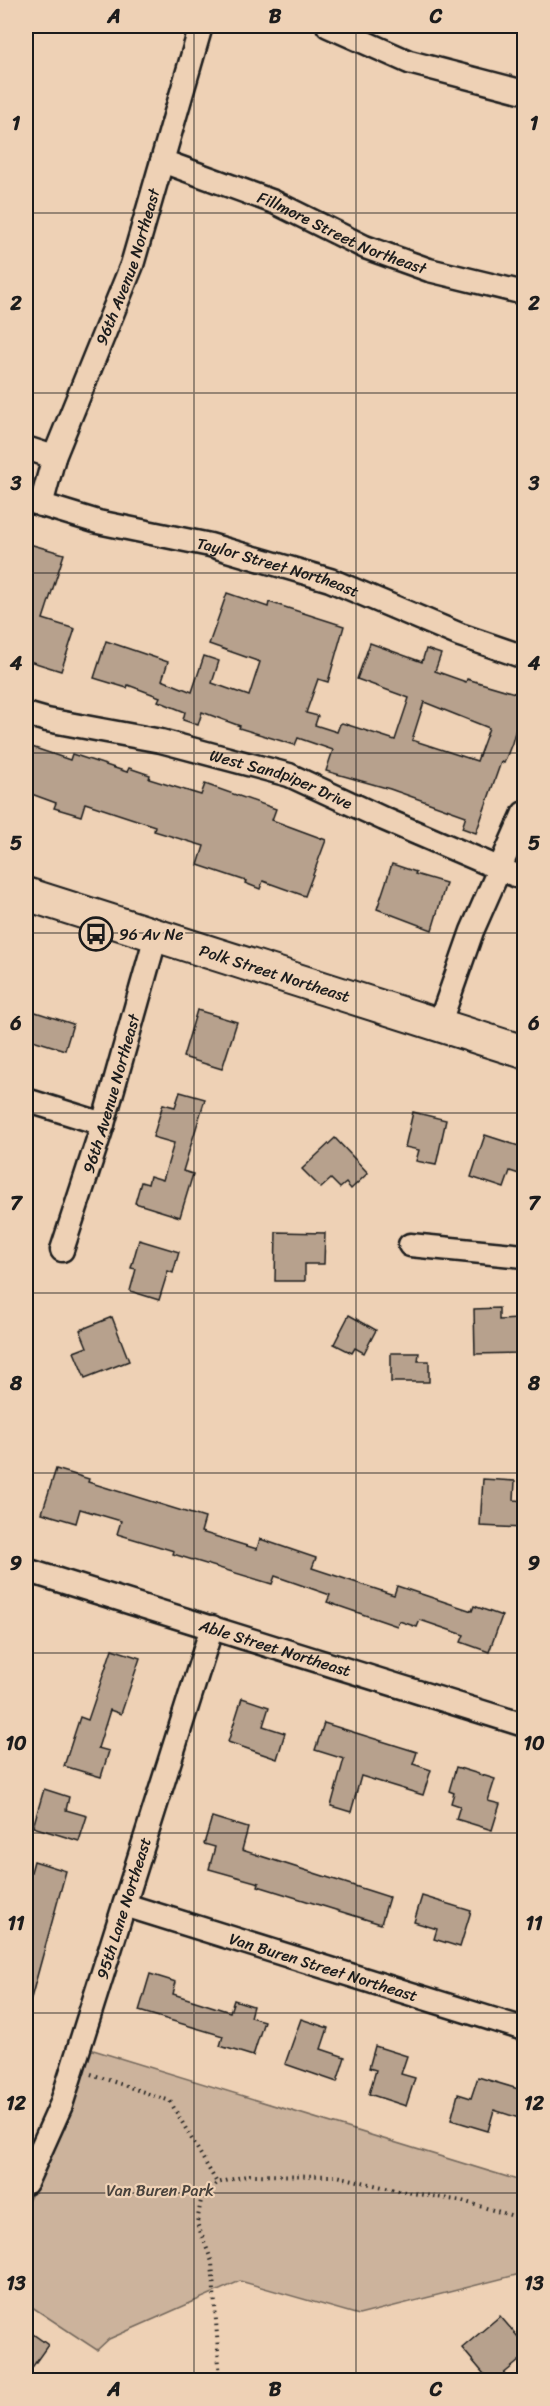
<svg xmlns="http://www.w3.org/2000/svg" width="550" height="2406" viewBox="0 0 550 2406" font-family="Sriracha,sans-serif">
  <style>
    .green { fill: #ccb39c; stroke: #74685c; stroke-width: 1.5 }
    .building { fill: #b7a18d; stroke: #1c1c1c; stroke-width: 1.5; fill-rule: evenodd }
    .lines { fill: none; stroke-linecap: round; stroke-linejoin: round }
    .street-casing { stroke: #1c1c1c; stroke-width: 27 }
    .secondary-casing { stroke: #1c1c1c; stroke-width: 36 }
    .path { stroke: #1c1c1c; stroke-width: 4; stroke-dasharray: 1.5 4.5; stroke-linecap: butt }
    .street { stroke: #eed1b5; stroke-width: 22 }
    .secondary { stroke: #eed1b5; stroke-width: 32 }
    .grid { fill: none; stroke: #1c1c1c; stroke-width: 1.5; stroke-opacity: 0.55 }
    .labels { text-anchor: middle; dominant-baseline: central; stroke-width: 4.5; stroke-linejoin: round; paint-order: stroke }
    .street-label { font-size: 16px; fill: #1c1c1c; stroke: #eed1b5 }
    .poi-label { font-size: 16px; fill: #1c1c1c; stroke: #eed1b5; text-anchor: start }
    .park-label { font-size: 16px; fill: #48423c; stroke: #eed1b5 }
    .neatline { fill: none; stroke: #1c1c1c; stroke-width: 2 }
    .grid-label { font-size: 20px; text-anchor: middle; font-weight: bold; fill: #1c1c1c }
  </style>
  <rect width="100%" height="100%" fill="#eed1b5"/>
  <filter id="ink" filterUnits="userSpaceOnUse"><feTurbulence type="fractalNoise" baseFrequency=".0167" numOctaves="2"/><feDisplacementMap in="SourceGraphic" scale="12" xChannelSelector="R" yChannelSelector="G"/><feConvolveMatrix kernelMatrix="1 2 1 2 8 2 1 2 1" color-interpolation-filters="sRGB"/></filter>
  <g filter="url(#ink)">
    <polygon class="green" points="90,2049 524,2182 524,2273 359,2315 240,2281 109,2339 97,2350 26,2303 26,2206 53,2149"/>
    <g class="building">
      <polygon points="26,543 64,554 43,619 75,629 61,671 26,660 26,594 31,579 26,577"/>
      <path d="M227,593L268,607L269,602L344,626L328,682L318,679L306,713L318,716L315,725L337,732L340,724L342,723L395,740L409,698L357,679L370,643L422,662L426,649L441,654L435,671L466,682L467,679L525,696L512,743L504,763L501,762L476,833L462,828L466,816L390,789L326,771L333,750L298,738L295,745L239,728L240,726L202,712L198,725L183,720L185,712L158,701L160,697L128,685L127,688L94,678L106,641L168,662L162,680L192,692L204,656L219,661L212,683L249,696L260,662L209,644ZM424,702L489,728L477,761L412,740Z"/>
      <polygon points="32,747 70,760 72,754 127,772 129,768 150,775 149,779 201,795 205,784 276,809 272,820 326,840 305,896 263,881 260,889 245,883 246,881 198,865 204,846 154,831 155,826 85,803 81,816 54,808 56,803 26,792 26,765"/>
      <polygon points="392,864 416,872 415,874 446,883 432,930 377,909"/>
      <polygon points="26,1009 73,1024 65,1050 26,1038"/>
      <polygon points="197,1010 237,1022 222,1069 183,1057"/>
      <polygon points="180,1092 205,1099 183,1171 193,1174 180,1217 135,1203 141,1182 148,1184 150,1176 163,1180 174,1143 153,1137 163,1104 175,1107"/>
      <polygon points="413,1112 446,1120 436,1165 416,1161 419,1150 405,1147"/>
      <polygon points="485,1135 525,1148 525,1176 510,1171 504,1188 471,1177"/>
      <polygon points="335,1138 368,1173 351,1189 346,1183 340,1188 331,1179 321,1188 302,1169"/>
      <polygon points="276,1232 325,1233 324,1264 305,1264 305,1281 275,1281"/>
      <polygon points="139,1240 179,1252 173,1273 168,1271 159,1300 130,1291 136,1269 131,1268"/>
      <polygon points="499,1308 499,1320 518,1319 518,1353 475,1354 474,1309"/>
      <polygon points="349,1315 376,1330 364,1353 355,1348 352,1353 334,1344"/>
      <polygon points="112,1317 129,1361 85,1378 74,1352 87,1347 80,1330"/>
      <polygon points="391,1353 419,1353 418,1361 429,1361 429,1382 391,1382"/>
      <polygon points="56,1469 89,1479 88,1482 205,1518 201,1532 257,1549 260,1539 316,1558 312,1568 394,1595 397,1586 472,1611 474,1606 502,1616 489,1652 461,1642 464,1635 420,1620 417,1627 399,1621 397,1626 327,1602 330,1595 275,1576 272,1584 173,1554 174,1551 117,1534 121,1521 80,1509 76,1523 42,1513"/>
      <polygon points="483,1479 515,1481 514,1500 525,1501 525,1528 480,1526"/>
      <polygon points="112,1649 140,1658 121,1714 110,1710 98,1748 109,1751 101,1777 64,1766 80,1717 88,1720"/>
      <polygon points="242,1698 269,1707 263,1726 285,1733 277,1759 228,1742"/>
      <polygon points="324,1723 417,1752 413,1764 431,1770 423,1795 361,1776 351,1812 331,1806 344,1759 315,1750"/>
      <polygon points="456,1767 495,1779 488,1801 500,1804 492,1830 456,1819 460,1806 451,1803 454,1793 449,1791"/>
      <polygon points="44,1789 69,1797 66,1810 87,1816 79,1841 33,1827"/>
      <polygon points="212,1817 248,1828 242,1850 389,1897 381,1924 258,1886 259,1883 209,1869 215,1847 204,1844"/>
      <polygon points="34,1861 66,1871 30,2002 26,2001 26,1890"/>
      <polygon points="422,1896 471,1911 460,1947 434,1939 437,1929 414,1922"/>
      <polygon points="150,1974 176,1982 173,1994 230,2012 234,2000 253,2006 250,2017 264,2021 253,2056 220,2046 223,2036 139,2011"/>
      <polygon points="301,2019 328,2028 321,2049 345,2057 337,2082 285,2064"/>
      <polygon points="375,2046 407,2056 401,2074 415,2078 406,2106 369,2094 376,2070 369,2068"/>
      <polygon points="478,2077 525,2091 525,2120 494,2110 488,2131 451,2120 458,2094 471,2098"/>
      <polygon points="500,2316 525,2345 525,2356 496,2380 489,2380 462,2348"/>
      <polygon points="26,2329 48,2345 26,2376"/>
    </g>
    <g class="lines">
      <g class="street-casing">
        <g id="street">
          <polyline points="328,26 409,62 524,92"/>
          <path id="s1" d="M162,161L274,202L365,247L429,270L524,293"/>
          <polyline points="26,448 54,457"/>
          <path id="s2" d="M26,500L98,522L210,545L330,580L460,635L524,657"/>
          <path id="s3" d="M41,505L54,457L132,265L201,26"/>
          <path id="s4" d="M26,714L47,720L161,741L289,775L384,819L524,879"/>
          <polyline points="439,1025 472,931 524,813"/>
          <polyline points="26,1100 103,1124"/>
          <polyline points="410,1245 524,1256"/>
          <path id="s5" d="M62,1250L103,1124L156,936"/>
          <path id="s6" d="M26,1570L524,1725"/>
          <path id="s7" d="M125,1905L524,2029"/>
          <path id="s8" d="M26,2183L61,2105L212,1627"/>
        </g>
      </g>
      <g class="secondary-casing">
        <g id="secondary">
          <path id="s9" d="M26,894L524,1052"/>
        </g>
      </g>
      <g class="path">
        <polyline points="91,2074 170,2101 217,2183"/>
        <polyline points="220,2380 212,2262 197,2223 201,2200 217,2183 250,2175 337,2176 399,2191 462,2201 524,2219"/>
      </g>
      <use href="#street" class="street"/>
      <use href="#secondary" class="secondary"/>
    </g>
  </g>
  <path class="grid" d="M194,26V2380M356,26V2380M26,213H524M26,393H524M26,573H524M26,753H524M26,933H524M26,1113H524M26,1293H524M26,1473H524M26,1653H524M26,1833H524M26,2013H524M26,2193H524"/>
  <defs>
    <g id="bus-ring" transform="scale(1.725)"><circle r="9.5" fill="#eed1b5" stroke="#1c1c1c" stroke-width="1.5"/><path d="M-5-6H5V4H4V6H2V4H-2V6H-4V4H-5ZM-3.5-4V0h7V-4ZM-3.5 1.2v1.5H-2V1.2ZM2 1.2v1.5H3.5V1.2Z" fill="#1c1c1c"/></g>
  </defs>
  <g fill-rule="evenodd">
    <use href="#bus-ring" x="96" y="934"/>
  </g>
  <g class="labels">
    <g class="street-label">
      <text stroke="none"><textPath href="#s1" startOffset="194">Fillmore Street Northeast</textPath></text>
      <text stroke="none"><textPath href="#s3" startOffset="254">96th Avenue Northeast</textPath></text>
      <text stroke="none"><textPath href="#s2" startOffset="261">Taylor Street Northeast</textPath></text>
      <text stroke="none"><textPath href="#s4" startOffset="264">West Sandpiper Drive</textPath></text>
      <text stroke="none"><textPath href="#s9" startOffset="261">Polk Street Northeast</textPath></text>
      <text stroke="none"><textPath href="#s5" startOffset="164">96th Avenue Northeast</textPath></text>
      <text stroke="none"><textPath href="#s6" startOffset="261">Able Street Northeast</textPath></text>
      <text stroke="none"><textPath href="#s8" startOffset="292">95th Lane Northeast</textPath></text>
      <text stroke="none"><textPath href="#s7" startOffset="208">Van Buren Street Northeast</textPath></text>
    </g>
    <g class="poi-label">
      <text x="119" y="934">96 Av Ne</text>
    </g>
    <g class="park-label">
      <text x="160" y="2190">Van Buren Park</text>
    </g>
  </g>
  <rect width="550" height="2406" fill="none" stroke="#eed1b5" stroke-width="66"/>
  <rect x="33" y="33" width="484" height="2340" class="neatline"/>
  <g class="grid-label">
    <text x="114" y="23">A</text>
    <text x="275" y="23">B</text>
    <text x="436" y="23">C</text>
    <text x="16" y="130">1</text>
    <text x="534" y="130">1</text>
    <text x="16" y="310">2</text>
    <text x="534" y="310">2</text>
    <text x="16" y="490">3</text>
    <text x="534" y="490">3</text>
    <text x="16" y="670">4</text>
    <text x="534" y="670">4</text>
    <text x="16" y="850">5</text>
    <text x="534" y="850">5</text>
    <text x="16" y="1030">6</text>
    <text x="534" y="1030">6</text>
    <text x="16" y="1210">7</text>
    <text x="534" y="1210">7</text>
    <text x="16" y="1390">8</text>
    <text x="534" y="1390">8</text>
    <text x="16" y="1570">9</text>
    <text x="534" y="1570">9</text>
    <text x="16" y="1750">10</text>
    <text x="534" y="1750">10</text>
    <text x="16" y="1930">11</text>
    <text x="534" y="1930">11</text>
    <text x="16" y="2110">12</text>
    <text x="534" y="2110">12</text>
    <text x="16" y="2290">13</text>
    <text x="534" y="2290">13</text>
    <text x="114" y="2396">A</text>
    <text x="275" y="2396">B</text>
    <text x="436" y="2396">C</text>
  </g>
</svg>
